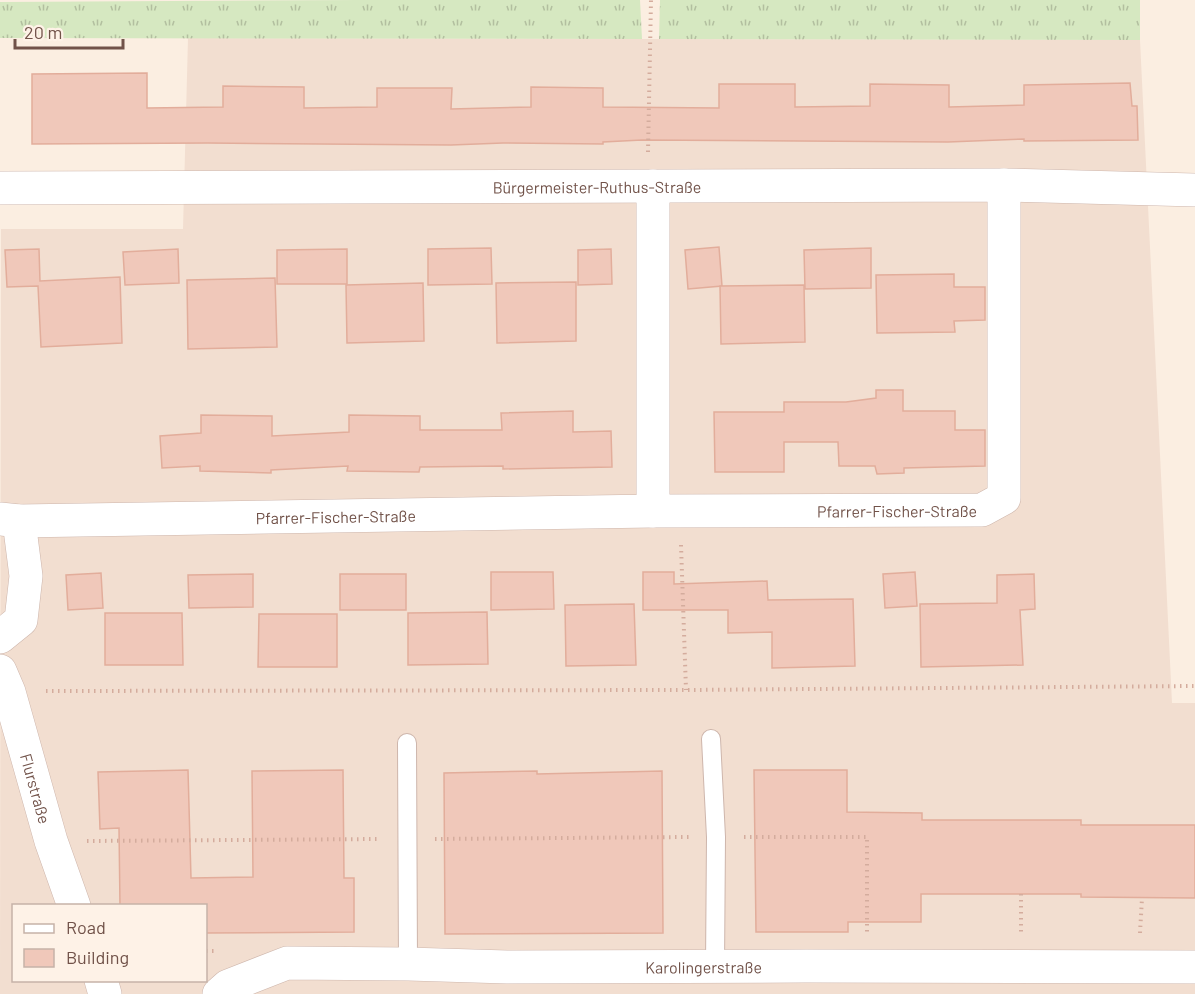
<svg xmlns="http://www.w3.org/2000/svg" width="1195" height="994" viewBox="0 0 1195 994" font-family="Barlow,sans-serif">
  <style>
    .residential { fill: #f2ded0; fill-rule: evenodd }
    .grass { fill: url(#grass-tufts) }
    .building { fill: #f0c8ba; stroke: #e2ad9b; stroke-width: 1.5 }
    .lines { fill: none; stroke-linecap: round; stroke-linejoin: round }
    .service-casing { stroke: #ceb6ac; stroke-width: 20 }
    .minor-casing { stroke: #ceb6ac; stroke-width: 34 }
    .path { stroke: #d4ac9d; stroke-width: 4; stroke-dasharray: 1.5 4.5; stroke-linecap: butt }
    .service { stroke: #fff; stroke-width: 18 }
    .minor { stroke: #fff; stroke-width: 33 }
    .labels { text-anchor: middle; dominant-baseline: central; stroke-width: 5; stroke-linejoin: round; paint-order: stroke }
    .street-label { font-size: 16px; fill: #715249; stroke: #fef2e7 }
  </style>
  <defs>
    <pattern id="grass-tufts" width="24" height="20" patternUnits="userSpaceOnUse" patternTransform="scale(1.5)"><rect width="24" height="20" fill="#d6e8c1"/><path d="M3 7l-1-3M5 7V3M7 7l1-3M15 17l-1-3M17 17v-4M19 17l1-3" fill="none" stroke="#b2bf9f"/></pattern>
  </defs>
  <rect width="100%" height="100%" fill="#fbeee1"/>
  <path class="residential" d="M188,38L1140,40L1172,703H1195V994H0L1,229H183ZM14,906H206V980H14Z"/>
  <g class="grass">
    <polygon points="359,0 640,0 642,39 0,38 0,2"/>
    <polygon points="660,0 1140,0 1140,40 659,39"/>
  </g>
  <g class="building">
    <polygon points="147,73 147,108 223,107 223,86 304,87 304,108 377,107 377,88 452,88 451,109 531,107 531,87 603,88 603,107 719,108 719,84 795,84 795,107 870,106 870,84 949,85 949,107 1024,105 1024,85 1130,83 1132,106 1137,106 1138,140 1024,141 1024,139 948,142 642,140 603,142 603,144 503,143 451,145 208,143 32,144 32,74"/>
    <polygon points="719,247 722,286 688,289 685,250"/>
    <polygon points="491,248 492,284 428,285 428,249"/>
    <polygon points="871,248 871,288 805,289 804,250"/>
    <polygon points="39,249 40,281 120,277 122,343 41,347 38,286 7,287 5,250"/>
    <polygon points="178,249 179,283 125,285 123,252"/>
    <polygon points="347,249 347,284 277,284 277,250"/>
    <polygon points="611,249 612,284 578,285 578,250"/>
    <polygon points="954,274 954,287 985,287 985,320 954,321 955,332 877,333 876,275"/>
    <polygon points="275,278 277,347 188,349 187,280"/>
    <polygon points="576,282 576,341 497,343 496,283"/>
    <polygon points="423,283 424,341 347,343 346,285"/>
    <polygon points="804,285 805,342 721,344 720,286"/>
    <polygon points="876,390 903,390 903,411 955,411 955,430 985,430 985,466 904,468 904,473 877,474 875,466 839,466 838,442 784,442 784,472 715,472 714,412 784,412 784,402 846,402 876,398"/>
    <polygon points="573,411 573,432 611,431 612,467 503,469 503,466 420,467 419,472 347,471 348,466 271,470 271,473 200,471 200,466 162,468 160,436 201,433 201,415 272,416 272,436 349,432 349,415 420,416 420,430 502,430 501,413"/>
    <polygon points="491,572 553,572 554,609 491,610"/>
    <polygon points="643,572 674,572 674,584 767,581 768,600 853,599 855,666 772,668 772,632 728,633 728,610 643,610"/>
    <polygon points="915,572 917,606 885,608 883,574"/>
    <polygon points="101,573 103,608 68,610 66,575"/>
    <polygon points="253,574 253,607 189,608 188,575"/>
    <rect x="340" y="574" width="66" height="36"/>
    <polygon points="1034,574 1035,609 1020,610 1023,665 921,667 920,604 997,603 997,575"/>
    <polygon points="634,604 636,665 566,666 565,605"/>
    <polygon points="487,612 488,664 408,665 408,613"/>
    <polygon points="105,613 182,613 183,665 105,665"/>
    <polygon points="259,614 337,614 337,667 258,667"/>
    <polygon points="188,770 191,878 253,877 252,771 343,770 344,878 354,878 354,932 206,933 206,906 120,906 119,828 100,829 98,772"/>
    <polygon points="754,770 847,770 847,812 922,813 922,820 1081,820 1081,825 1195,825 1195,898 1081,897 1081,894 921,894 921,922 848,922 848,932 756,932"/>
    <polygon points="537,771 537,774 662,771 663,933 445,934 444,773"/>
  </g>
  <g class="lines">
    <g class="service-casing">
      <g id="service">
        <polyline points="711,739 716,837 715,966"/>
        <polyline points="407,743 408,964"/>
      </g>
    </g>
    <g class="minor-casing">
      <g id="minor">
        <path id="s1" d="M0,188L1004,185L1195,190"/>
        <path id="s2" d="M653,511L982,510L1004,498V185"/>
        <path id="s3" d="M0,519L19,521L653,511V186"/>
        <polyline points="0,637 21,620 26,576 19,521"/>
        <path id="s4" d="M0,671L9,692L51,841L74,906"/>
        <polyline points="101,980 105,994"/>
        <path id="s5" d="M219,994L228,986L287,963L408,964L507,967L806,966L1195,967"/>
      </g>
    </g>
    <g class="path">
      <polyline points="648,152 651,0"/>
      <polyline points="681,545 686,690"/>
      <polyline points="46,691 686,690 1195,686"/>
      <polyline points="744,837 867,837 867,932"/>
      <polyline points="435,839 689,837"/>
      <polyline points="87,841 380,839"/>
      <polyline points="1021,894 1021,932"/>
      <polyline points="1140,933 1142,898"/>
      <polyline points="206,951 217,951"/>
    </g>
    <use href="#service" class="service"/>
    <use href="#minor" class="minor"/>
  </g>
  <g class="labels">
    <g class="street-label">
      <text stroke="none"><textPath href="#s1" startOffset="597">Bürgermeister-Ruthus-Straße</textPath></text>
      <text stroke="none"><textPath href="#s2" startOffset="244">Pfarrer-Fischer-Straße</textPath></text>
      <text stroke="none"><textPath href="#s3" startOffset="336">Pfarrer-Fischer-Straße</textPath></text>
      <text stroke="none"><textPath href="#s4" startOffset="123">Flurstraße</textPath></text>
      <text stroke="none"><textPath href="#s5" startOffset="492">Karolingerstraße</textPath></text>
    </g>
  </g>
  <rect x="12" y="904" width="195" height="78" fill="#fef2e7" stroke="#c6b2a8" stroke-width="1.5"/>
  <rect x="24" y="924" width="30" height="9" fill="#ffffff" stroke="#c6b2a8" stroke-width="1.5"/>
  <text x="66" y="934" font-size="18" fill="#715249">Road</text>
  <rect x="24" y="949" width="30" height="18" fill="#f0c8ba" stroke="#c6b2a8" stroke-width="1.5"/>
  <text x="66" y="964" font-size="18" fill="#715249">Building</text>
  <path d="M15 39v9h108v-9" fill="none" stroke="#715249" stroke-width="3"/>
  <text x="24" y="39" font-size="18" fill="#715249" stroke="#fef2e7" stroke-width="4.5" paint-order="stroke">20 m</text>
</svg>
